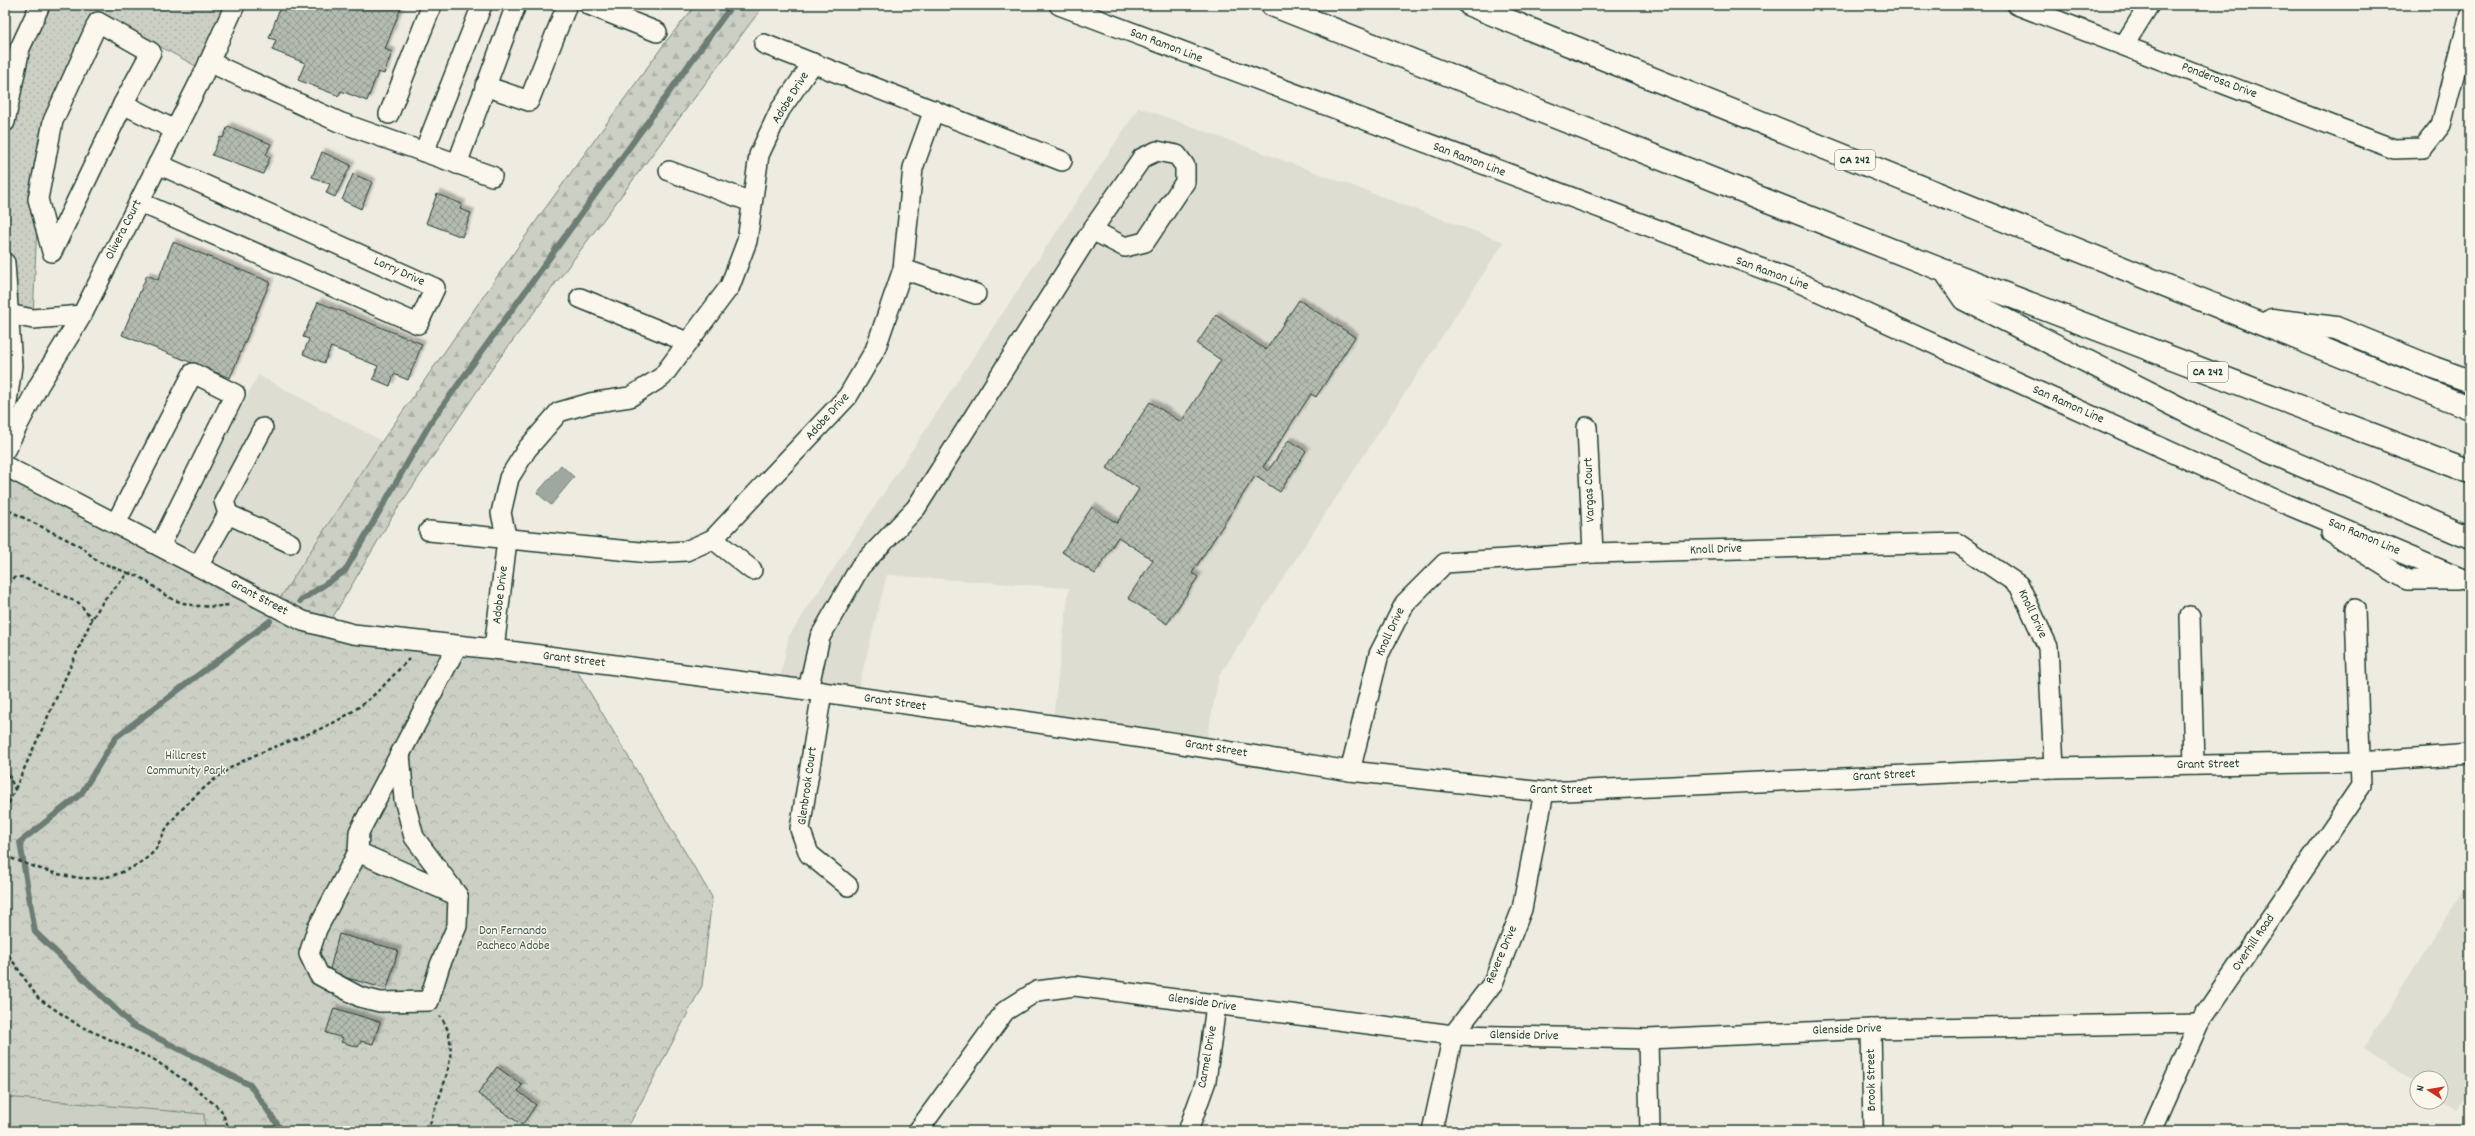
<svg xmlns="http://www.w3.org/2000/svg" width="2475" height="1136" viewBox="0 0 2475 1136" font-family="Dekko,sans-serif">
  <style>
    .built { fill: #ddddd2 }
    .grass { fill: url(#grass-dots); stroke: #75867c }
    .forest { fill: url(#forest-firs); stroke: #75867c }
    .park { fill: url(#park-crowns); stroke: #75867c }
    .pitch { fill: #cbcfc4; stroke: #75867c }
    .water { fill: #9fa89f; stroke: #6c7d74 }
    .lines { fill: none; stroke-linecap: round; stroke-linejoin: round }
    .stream { stroke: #6c7d74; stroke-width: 6 }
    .building { fill: url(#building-cross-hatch); stroke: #1f3d34; filter: url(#shadow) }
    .minor-casing { stroke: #1f3d34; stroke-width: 22 }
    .highway-casing { stroke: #1f3d34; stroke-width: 25 }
    .path { stroke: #1f3d34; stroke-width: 2.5; stroke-dasharray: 4 3; stroke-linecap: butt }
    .minor { stroke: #fbf7ec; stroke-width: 19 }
    .highway { stroke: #fbf7ec; stroke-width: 22 }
    .labels { text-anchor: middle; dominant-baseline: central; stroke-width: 3; stroke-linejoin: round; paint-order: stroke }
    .shield { fill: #fbf7ec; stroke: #61756b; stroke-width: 1 }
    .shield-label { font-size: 12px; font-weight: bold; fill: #1f3d34 }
    .street-label { font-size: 13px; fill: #1f3d34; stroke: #fbf7ec }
    .park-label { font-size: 13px; fill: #415a51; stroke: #fbf7ec }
  </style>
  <defs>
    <pattern id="grass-dots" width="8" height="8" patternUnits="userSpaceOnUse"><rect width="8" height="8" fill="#cbcfc4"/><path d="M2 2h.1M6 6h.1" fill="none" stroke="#aeb3a9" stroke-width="1.8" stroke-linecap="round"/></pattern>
    <pattern id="forest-firs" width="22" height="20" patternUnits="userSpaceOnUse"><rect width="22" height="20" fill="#cbcfc4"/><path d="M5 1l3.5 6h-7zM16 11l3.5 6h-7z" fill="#aeb3a9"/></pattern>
    <pattern id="park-crowns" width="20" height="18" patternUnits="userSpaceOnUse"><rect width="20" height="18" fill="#cbcfc4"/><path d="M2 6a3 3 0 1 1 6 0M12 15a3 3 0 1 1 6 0" fill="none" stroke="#aeb3a9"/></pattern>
    <pattern id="building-cross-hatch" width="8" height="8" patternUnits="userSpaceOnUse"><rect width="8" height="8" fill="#b4bbb0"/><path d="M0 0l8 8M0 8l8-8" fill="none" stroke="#929990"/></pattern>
    <filter id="shadow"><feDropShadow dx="3.5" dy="-3.5" stdDeviation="1" flood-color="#0004"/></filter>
  </defs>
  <rect width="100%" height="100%" fill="#eeece1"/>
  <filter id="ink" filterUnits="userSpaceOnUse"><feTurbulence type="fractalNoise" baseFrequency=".025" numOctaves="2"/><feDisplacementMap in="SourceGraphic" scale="8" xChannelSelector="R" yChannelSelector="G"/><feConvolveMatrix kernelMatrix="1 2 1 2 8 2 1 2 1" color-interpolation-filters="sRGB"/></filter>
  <g filter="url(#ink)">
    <g class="built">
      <polygon points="1139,107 1504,242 1219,676 1205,747 1052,726 1069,588 887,575 856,697 778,687 789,636"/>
      <polygon points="258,375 382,441 275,606 168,550"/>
      <polygon points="2470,880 2470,1089 2457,1111 2441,1100 2441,1078 2417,1078 2417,1084 2364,1049"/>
    </g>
    <polygon class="grass" points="40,5 84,5 93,10 99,5 235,5 205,71 104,16 53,121 38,199 33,319 8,314 5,263 5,122"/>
    <polygon class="forest" points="696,5 764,5 496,363 392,517 327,627 275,606 382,441 541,214 667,40"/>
    <polygon class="park" points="5,466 303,621 570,659 712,897 702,986 626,1131 5,1131"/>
    <polygon class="pitch" points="5,1097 204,1114 205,1131 5,1131"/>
    <polygon class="water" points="561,465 574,477 551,505 537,493"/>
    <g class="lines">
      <g class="stream">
        <polyline points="300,601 345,571 431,422 732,5"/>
        <polyline points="270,621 116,737 81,794 20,842 35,932 132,1025 250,1085 282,1131"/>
      </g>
    </g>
    <g class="building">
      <polygon points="281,5 402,5 385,49 392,52 384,74 378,72 367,101 341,91 339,96 298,80 305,63 272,50 276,40 269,38"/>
      <polygon points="228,126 271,144 266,155 270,157 263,174 212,155 220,137 223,138"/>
      <polygon points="322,152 351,165 335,197 326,193 330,184 312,177"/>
      <polygon points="353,174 372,182 361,209 342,200"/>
      <polygon points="437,194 462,204 460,209 471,213 462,237 426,223"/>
      <polygon points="173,242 270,282 230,378 122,335 147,275 158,280"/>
      <polygon points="1299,300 1355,337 1316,397 1311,394 1263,467 1268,471 1289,440 1306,451 1280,492 1255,476 1192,573 1198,577 1167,624 1128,598 1153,560 1118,537 1095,574 1062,552 1092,507 1117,523 1139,489 1107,468 1150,402 1181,422 1221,360 1197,344 1216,315 1266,350"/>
      <polygon points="318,302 422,344 408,380 394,374 390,386 373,379 378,366 331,347 324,363 303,354 309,339 303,337"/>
      <polygon points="339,934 398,950 387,989 329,973"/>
      <polygon points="334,1008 380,1022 373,1044 361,1041 358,1047 341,1042 343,1038 326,1033"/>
      <polygon points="497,1067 522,1085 518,1091 536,1105 522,1125 478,1094"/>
    </g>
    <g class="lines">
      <g class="minor-casing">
        <g id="minor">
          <polyline points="589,5 657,32"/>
          <polyline points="1059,5 1800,283 2281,502 2470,582"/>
          <polyline points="2017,5 2394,149 2423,148 2441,125 2470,14"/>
          <polygon points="98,22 151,52 123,104 52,252 38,199 53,121"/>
          <polyline points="764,44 1062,161"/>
          <polyline points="2124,45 2149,5"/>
          <polyline points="209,62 339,122 492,176"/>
          <polyline points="485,86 529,101 567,5"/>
          <polyline points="123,104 175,130"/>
          <polyline points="389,114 432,5"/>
          <polyline points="5,122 20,48 40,5"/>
          <polyline points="424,152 482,5"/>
          <polyline points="457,164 516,5"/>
          <polyline points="669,171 751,202"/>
          <polyline points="139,202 418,324 435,288 158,164"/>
          <polyline points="5,263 12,366 5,417"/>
          <polyline points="903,269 976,294"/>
          <polyline points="580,298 687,342"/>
          <polyline points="8,314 33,319 82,315"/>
          <polyline points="1587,427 1593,553"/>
          <polyline points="5,450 39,385 82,315 205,71 235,5"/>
          <polyline points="5,466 303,621 353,634 494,649 822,692 1170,742 1350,771 1544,792 2054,768 2359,762 2470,754"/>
          <polyline points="228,514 290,543"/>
          <polyline points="116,523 193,373 235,394 160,546"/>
          <polyline points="429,531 650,553 686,551 713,539 848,396 875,350 903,269 913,168 934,110"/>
          <polyline points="2331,533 2407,580 2457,580"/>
          <polyline points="713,539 752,570"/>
          <polyline points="198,566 228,514 224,501 263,428"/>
          <polyline points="2190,616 2194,765"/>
          <polyline points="457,646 359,832 358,852 317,929 309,954 319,975 360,997 380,1002 429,1001 440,965 457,926 458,896"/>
          <polyline points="494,649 507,540 501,513 509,478 527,449 559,412 590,403 630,397 662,377 730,286 747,241 759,155 780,110 813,63"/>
          <polyline points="808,690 820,637 860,567 916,508 1092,230 1142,158 1157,151 1177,155 1185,166 1185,182 1145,242 1125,247 1092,230"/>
          <polyline points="822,692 800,829 809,854 848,886"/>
          <polyline points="1350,771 1379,654 1405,603 1445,563 1593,553 1957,543 2019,585 2048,647 2054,768"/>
          <polyline points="358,852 458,896 414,837 404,799 400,754"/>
          <polyline points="1871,1029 1873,1131"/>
          <polyline points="1648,1039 1650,1131"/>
          <polyline points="918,1131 1005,1011 1037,991 1075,986 1453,1035 1648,1039 1871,1029 2199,1023"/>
          <polyline points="1188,1131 1206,1081 1216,1005"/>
          <polyline points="1432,1131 1453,1035 1493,983 1522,909 1544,792"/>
          <polyline points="2151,1131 2199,1023 2361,786 2355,609"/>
        </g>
      </g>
      <g class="highway-casing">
        <g id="highway">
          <polyline points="1272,5 1945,271 2470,472"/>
          <polyline points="1470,5 2470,408"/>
          <polyline points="1945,271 1964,299 2197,417 2268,451 2470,538"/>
          <polyline points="2272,320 2336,328 2434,368 2470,381"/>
        </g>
      </g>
      <g class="path">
        <polyline points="5,489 10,511 82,547 97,561 128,573"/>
        <polyline points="5,520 10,511"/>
        <polyline points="5,579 22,577 79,603 92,619"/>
        <polyline points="5,768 15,789 5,812"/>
        <path d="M15,789L92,619L104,600L128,573C148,579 149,584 165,595C185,607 207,608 229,605"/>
        <path d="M5,856C38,868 81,887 117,874C129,870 146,861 155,850C160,843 163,833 168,826C182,807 201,790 220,775C261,745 316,738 356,709C377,695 392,676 409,659"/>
        <polyline points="5,950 38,998 78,1025 153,1059 193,1086 221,1110 230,1131"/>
        <path d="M428,1131C437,1095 466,1050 440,1016"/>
      </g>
      <use href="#minor" class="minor"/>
      <use href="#highway" class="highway"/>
    </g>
  </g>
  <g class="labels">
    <g class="shield">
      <rect x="1835" y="150" width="40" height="20" rx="3"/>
      <rect x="2188" y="362" width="40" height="20" rx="3"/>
    </g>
    <g class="shield-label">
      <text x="1855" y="160">CA 242</text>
      <text x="2208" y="372">CA 242</text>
    </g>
    <g class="street-label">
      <text transform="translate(1166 46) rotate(21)">San Ramon Line</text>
      <text transform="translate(2219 81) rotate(21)">Ponderosa Drive</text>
      <text transform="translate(791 98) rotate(-58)">Adobe Drive</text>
      <text transform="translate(1469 160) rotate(21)">San Ramon Line</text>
      <text transform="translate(124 230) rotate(-63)">Olivera Court</text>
      <text transform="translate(399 272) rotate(24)">Lorry Drive</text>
      <text transform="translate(1772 274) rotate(20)">San Ramon Line</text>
      <text transform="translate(2068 405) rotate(24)">San Ramon Line</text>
      <text transform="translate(828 417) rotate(-48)">Adobe Drive</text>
      <text transform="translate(1590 490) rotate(-92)">Vargas Court</text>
      <text transform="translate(2364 537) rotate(23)">San Ramon Line</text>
      <text transform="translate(1716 550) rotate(-2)">Knoll Drive</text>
      <text transform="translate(501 595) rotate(-83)">Adobe Drive</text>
      <text transform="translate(259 598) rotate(28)">Grant Street</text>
      <text transform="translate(2032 614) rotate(65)">Knoll Drive</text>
      <text transform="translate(1391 632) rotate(-65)">Knoll Drive</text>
      <text transform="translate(574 660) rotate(7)">Grant Street</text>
      <text transform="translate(895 703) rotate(8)">Grant Street</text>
      <text transform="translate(1216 749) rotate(9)">Grant Street</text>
      <text transform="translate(2208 765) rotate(-1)">Grant Street</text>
      <text transform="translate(1884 776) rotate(-3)">Grant Street</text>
      <text transform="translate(808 786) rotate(-82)">Glenbrook Court</text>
      <text x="1561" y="790">Grant Street</text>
      <text transform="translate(2254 943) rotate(-56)">Overhill Road</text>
      <text transform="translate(1502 955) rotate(-67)">Revere Drive</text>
      <text transform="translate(1202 1003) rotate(8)">Glenside Drive</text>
      <text transform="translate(1847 1030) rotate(-2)">Glenside Drive</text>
      <text transform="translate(1524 1036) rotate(1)">Glenside Drive</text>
      <text transform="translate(1208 1057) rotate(-80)">Carmel Drive</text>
      <text transform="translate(1872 1080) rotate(-91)">Brook Street</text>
    </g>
    <g class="park-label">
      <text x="186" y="756">Hillcrest<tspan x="186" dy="15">Community Park</tspan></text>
      <text x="513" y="931">Don Fernando<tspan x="513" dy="15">Pacheco Adobe</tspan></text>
    </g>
  </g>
  <rect width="2475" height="1136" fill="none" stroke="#fbf7ec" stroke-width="20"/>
  <rect x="10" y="10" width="2455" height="1116" fill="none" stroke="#1f3d34" stroke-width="1.5" filter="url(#ink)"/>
  <g transform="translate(2429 1090) rotate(282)"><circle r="19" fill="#fbf7ec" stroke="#a3ada2"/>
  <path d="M0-3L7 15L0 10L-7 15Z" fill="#c8321e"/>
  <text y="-6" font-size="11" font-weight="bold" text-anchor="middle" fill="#1f3d34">N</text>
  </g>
</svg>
